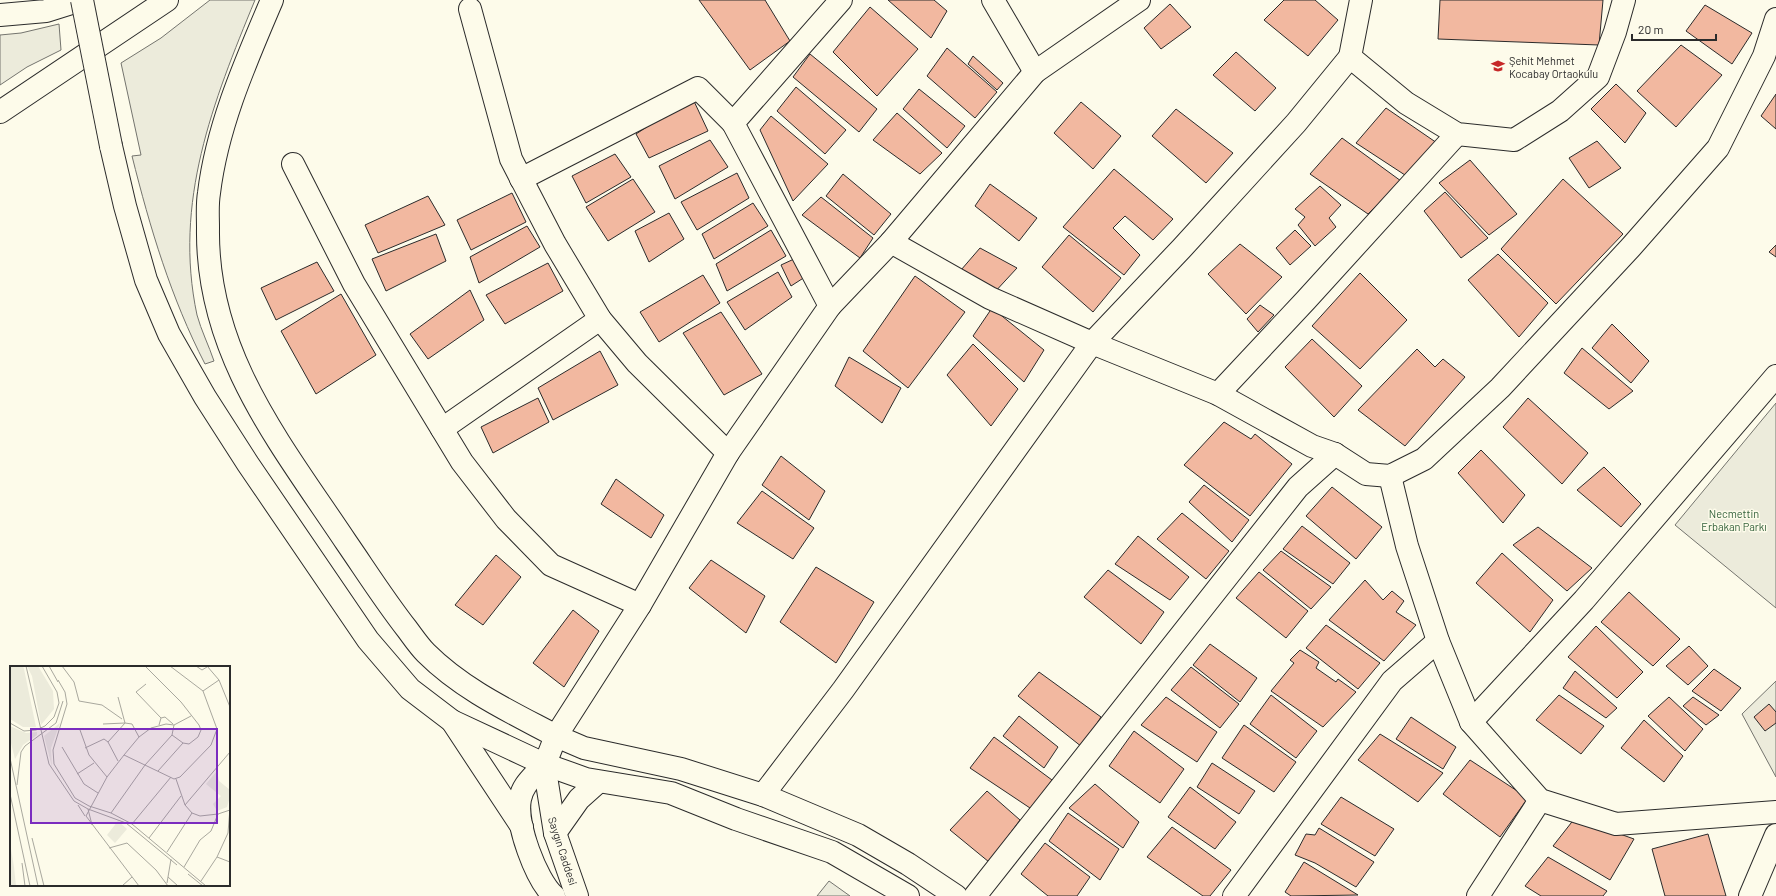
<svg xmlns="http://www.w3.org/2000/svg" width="1776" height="896" viewBox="0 0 1776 896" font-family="Barlow,sans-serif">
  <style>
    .green { fill: #ecebdb; stroke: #74746e }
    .building { fill: #f2b8a0; stroke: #2b2b2b }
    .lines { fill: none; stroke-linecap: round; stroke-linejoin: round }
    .street-casing { stroke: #2b2b2b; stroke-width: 24 }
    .secondary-casing { stroke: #2b2b2b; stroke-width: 24 }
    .highway-casing { stroke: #2b2b2b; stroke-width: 24 }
    .street { stroke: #fdfbea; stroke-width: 22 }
    .secondary { stroke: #fdfbea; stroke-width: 22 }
    .highway { stroke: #fdfbea; stroke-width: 22 }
    .highway-bridge-casing { stroke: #2b2b2b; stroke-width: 24; stroke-linecap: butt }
    .highway-bridge { stroke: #fdfbea; stroke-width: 22 }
    .labels { text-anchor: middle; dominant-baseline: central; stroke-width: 3; stroke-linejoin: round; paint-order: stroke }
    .poi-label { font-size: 11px; fill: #2b2b2b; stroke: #fdfbea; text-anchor: start }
    .park-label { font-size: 11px; fill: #34623c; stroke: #fdfbea }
    .street-label { font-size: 11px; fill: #2b2b2b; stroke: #fdfbea }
    .inset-road { fill: none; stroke: #a9a89e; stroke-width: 1 }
    .view { fill: #7b2cbf; fill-opacity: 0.15; stroke: #7b2cbf; stroke-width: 2 }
    .inset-edge { fill: none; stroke: #2b2b2b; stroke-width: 2 }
  </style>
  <rect width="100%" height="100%" fill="#fdfbea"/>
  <g class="green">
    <path d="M210,0H255C213,102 173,202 197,315C201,330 209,346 214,361L205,364C171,298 150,228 132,156L141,155L121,63L161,38Z"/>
    <polygon points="59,24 61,50 27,67 0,85 0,35 21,33"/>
    <polygon points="1776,403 1776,608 1675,525"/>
    <polygon points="1776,681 1776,777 1742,714"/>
    <polygon points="829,881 850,896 817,896"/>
  </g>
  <g class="building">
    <polygon points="699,0 765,0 790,41 750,70"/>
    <polygon points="888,0 934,0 947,11 931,38"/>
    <polygon points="1284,0 1315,0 1338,20 1308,56 1264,20"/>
    <polygon points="1440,0 1603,0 1599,45 1438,39"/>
    <polygon points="1170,4 1191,27 1161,49 1144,28"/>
    <polygon points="1705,5 1752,33 1732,64 1686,31"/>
    <polygon points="870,7 918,49 877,96 833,52"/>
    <polygon points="1681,45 1722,75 1676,127 1637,91"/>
    <polygon points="947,48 997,92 975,118 927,76"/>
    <polygon points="1236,52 1276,88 1255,111 1213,75"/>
    <polygon points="810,54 877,109 859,132 793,77"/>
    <polygon points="973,56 1003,83 997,90 968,64"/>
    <polygon points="1616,84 1646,113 1625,143 1591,109"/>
    <polygon points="796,87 846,130 825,154 777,111"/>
    <polygon points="919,89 965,126 947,148 903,109"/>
    <polygon points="1776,94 1776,129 1761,116"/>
    <polygon points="692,97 708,131 649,158 636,134"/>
    <polygon points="1081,102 1121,136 1093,169 1054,133"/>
    <polygon points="1386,108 1437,143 1408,177 1356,143"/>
    <polygon points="1176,109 1233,153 1206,183 1152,136"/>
    <polygon points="897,113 942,153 920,174 873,140"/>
    <polygon points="771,116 828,164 793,201 760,130"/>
    <polygon points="1342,138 1401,181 1368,214 1310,174"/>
    <polygon points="710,140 728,167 675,199 659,166"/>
    <polygon points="1597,141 1621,168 1589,188 1569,158"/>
    <polygon points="615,154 631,177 586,203 572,176"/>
    <polygon points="1470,160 1517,214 1489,235 1439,183"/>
    <polygon points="1114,169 1173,219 1153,240 1125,216 1113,228 1140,255 1124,275 1063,227"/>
    <polygon points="737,173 749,198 697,230 681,202"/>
    <polygon points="843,174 891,214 874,235 826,196"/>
    <polygon points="633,179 655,212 608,241 586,207"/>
    <polygon points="1563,179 1623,234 1556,304 1501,249"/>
    <polygon points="990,184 1037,218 1019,241 975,206"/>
    <polygon points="1320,186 1341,205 1329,218 1336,227 1315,246 1298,225 1305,217 1295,209"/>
    <polygon points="1445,192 1488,238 1461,258 1424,211"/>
    <polygon points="512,193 526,222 471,250 457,220"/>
    <polygon points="428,196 445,225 378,253 365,225"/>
    <polygon points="821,197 873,238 860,258 802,215"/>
    <polygon points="753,203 768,226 714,259 702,234"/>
    <polygon points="669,213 684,239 649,262 635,231"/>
    <polygon points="527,226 540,247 479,283 470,257"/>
    <polygon points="771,230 786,256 727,291 716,264"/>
    <polygon points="1295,230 1311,246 1290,265 1276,248"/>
    <polygon points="436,234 446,261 386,291 372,259"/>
    <polygon points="1069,235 1121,278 1093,312 1042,267"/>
    <polygon points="1240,244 1282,277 1246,314 1208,274"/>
    <polygon points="1776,245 1776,257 1769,252"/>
    <polygon points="980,248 1017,268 993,294 961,270"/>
    <polygon points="1498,254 1548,303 1519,337 1468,280"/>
    <polygon points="794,259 805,277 791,286 781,265"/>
    <polygon points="317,262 334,291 276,320 261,288"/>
    <polygon points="548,263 563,291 505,324 486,295"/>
    <polygon points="778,272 792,297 745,330 727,302"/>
    <polygon points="1360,273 1407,320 1360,369 1312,326"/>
    <polygon points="703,275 720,303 659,342 640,312"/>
    <polygon points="915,276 965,312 908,388 863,351"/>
    <polygon points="470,290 484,320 428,359 410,334"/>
    <polygon points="341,294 376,355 316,394 281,331"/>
    <polygon points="1260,305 1274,315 1258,332 1247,319"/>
    <polygon points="992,308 1044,350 1024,382 973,336"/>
    <polygon points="721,312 762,374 724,395 683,333"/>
    <polygon points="1612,324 1649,361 1631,383 1592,348"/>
    <polygon points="1312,339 1362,386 1334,417 1285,367"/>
    <polygon points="973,344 1018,389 991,426 947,375"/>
    <polygon points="1582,348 1633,391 1609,409 1564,373"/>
    <polygon points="1417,349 1435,367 1443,359 1465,377 1405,446 1358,410"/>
    <polygon points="600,351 618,385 553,420 538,388"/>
    <polygon points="849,357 901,388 882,423 835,386"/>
    <polygon points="538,398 549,422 493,453 481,427"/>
    <polygon points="1528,398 1588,453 1562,484 1503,427"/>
    <polygon points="1224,422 1251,439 1255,434 1292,464 1250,516 1184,465"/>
    <polygon points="1481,450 1525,495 1503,523 1458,473"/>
    <polygon points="781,456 825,491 809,520 762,485"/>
    <polygon points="1604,467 1641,504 1621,527 1577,490"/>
    <polygon points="616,479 664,515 651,538 601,504"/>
    <polygon points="1204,485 1249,520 1232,542 1189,502"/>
    <polygon points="1332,487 1382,527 1356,559 1306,516"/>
    <polygon points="762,491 814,528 793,559 737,523"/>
    <polygon points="1182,513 1229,551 1206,579 1157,539"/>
    <polygon points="1302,526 1350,563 1333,584 1283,549"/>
    <polygon points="1538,527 1592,568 1567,591 1513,545"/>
    <polygon points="1138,536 1189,577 1170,600 1115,564"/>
    <polygon points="1281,551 1331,587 1311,609 1263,570"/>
    <polygon points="1502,553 1553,600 1530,632 1476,583"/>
    <polygon points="496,555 521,577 483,625 455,605"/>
    <polygon points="711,560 765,596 746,633 689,588"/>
    <polygon points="816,567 874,602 836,663 780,622"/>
    <polygon points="1108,570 1164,612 1141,644 1084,597"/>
    <polygon points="1259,572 1308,611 1286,638 1236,598"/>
    <polygon points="1365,580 1383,600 1392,591 1404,601 1396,612 1416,625 1384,661 1329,620"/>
    <polygon points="1629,592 1680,639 1653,666 1601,622"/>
    <polygon points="573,610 599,631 564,687 533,663"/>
    <polygon points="1326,625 1380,663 1358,689 1306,648"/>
    <polygon points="1596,626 1643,672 1617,698 1568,657"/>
    <polygon points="1210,644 1257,678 1240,702 1193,665"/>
    <polygon points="1689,646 1708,666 1688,685 1666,666"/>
    <polygon points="1300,650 1319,662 1316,668 1336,682 1338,679 1356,692 1323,727 1271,691 1294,663 1290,660"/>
    <polygon points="1191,667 1239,704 1220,728 1171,690"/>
    <polygon points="1714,669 1741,688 1721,711 1692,691"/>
    <polygon points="1575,671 1617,708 1606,718 1563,688"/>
    <polygon points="1039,672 1101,717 1082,747 1018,696"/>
    <polygon points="1271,695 1317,731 1296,758 1250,724"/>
    <polygon points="1559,695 1604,726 1581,754 1536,720"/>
    <polygon points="1166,697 1217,732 1197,762 1141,725"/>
    <polygon points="1669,697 1703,729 1685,751 1648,716"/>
    <polygon points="1693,697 1719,715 1706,725 1683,706"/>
    <polygon points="1769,704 1776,712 1776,723 1765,731 1754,717"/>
    <polygon points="1019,716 1058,747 1044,768 1003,736"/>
    <polygon points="1411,717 1456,747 1443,769 1396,739"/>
    <polygon points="1644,720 1683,756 1664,782 1621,748"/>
    <polygon points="1244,725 1296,762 1274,792 1222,758"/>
    <polygon points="1134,731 1184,769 1160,803 1109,766"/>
    <polygon points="1380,734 1443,773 1418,802 1358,760"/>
    <polygon points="994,737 1052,780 1033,810 970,768"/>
    <polygon points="1470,760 1528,798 1500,837 1443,794"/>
    <polygon points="1212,763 1255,791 1239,814 1197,787"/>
    <polygon points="1095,784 1139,822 1123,848 1069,808"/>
    <polygon points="1190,787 1236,822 1215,849 1168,817"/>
    <polygon points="987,791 1020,820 989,862 950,830"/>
    <polygon points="1341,797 1394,829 1375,856 1321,824"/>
    <polygon points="1068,813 1119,849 1100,880 1049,841"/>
    <polygon points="1575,818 1634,839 1610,880 1553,846"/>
    <polygon points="1172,827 1231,870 1210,896 1203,896 1147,857"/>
    <polygon points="1319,828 1374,862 1356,887 1315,863 1295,855 1306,834 1315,835"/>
    <polygon points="1708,834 1726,896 1665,896 1652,849"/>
    <polygon points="1045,843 1090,877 1077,896 1048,896 1021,874"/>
    <polygon points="1548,857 1607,891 1603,896 1541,896 1525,886"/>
    <polygon points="1304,862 1358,895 1291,896 1285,892"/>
  </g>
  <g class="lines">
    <g class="street-casing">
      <g id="street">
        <polyline points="993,0 1035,72"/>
        <polyline points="1139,0 1035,72 891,242 990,298 1092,343 1218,394 1312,446 1335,454 1366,474 1390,476 1424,459 1500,388 1631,247 1718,148 1764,56 1776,19"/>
        <polyline points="1361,0 1350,57 1406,103 1457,134 1514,140 1560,111 1598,77 1615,32 1624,0"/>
        <polyline points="470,9 511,159 555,244 600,319 637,363 728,453"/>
        <polyline points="293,164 354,284 462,462 506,519 551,565 640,605"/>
        <polyline points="521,179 698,88 733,123"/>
        <polyline points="891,242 830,306 728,453 640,605 556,736 584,748 681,769 763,795 858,835 908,864 956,896"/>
        <polyline points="830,306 733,123 841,0"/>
        <polyline points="1218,394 1306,300 1457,134"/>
        <polyline points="442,429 600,319"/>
        <polyline points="1390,476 1407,546 1438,641 1471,722 1540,800 1616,824 1776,812"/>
        <polyline points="1471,722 1584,600 1776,376"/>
        <polyline points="544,764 586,779 671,793 736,819 832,852 908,896"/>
        <polyline points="763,795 843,690 1092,343 1182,248 1296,123 1350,57"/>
        <polyline points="975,896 1298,487 1335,454"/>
        <polyline points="1234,896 1392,681 1438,641"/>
        <polyline points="1478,896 1540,800"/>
        <polyline points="1750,896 1776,835"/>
      </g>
    </g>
    <g class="secondary-casing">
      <g id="secondary">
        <polyline points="452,721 522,827"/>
        <polyline points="544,764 555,833 577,896"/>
        <polyline points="555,833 579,799 598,782"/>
        <path d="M554,896C536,880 515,823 520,799C523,783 535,776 544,764C549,756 552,745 556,736"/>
      </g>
    </g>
    <g class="highway-casing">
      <g id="highway">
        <path d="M272,0C246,61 217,126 209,193C207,204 208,217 208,228C206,353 280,443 346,542C366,571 385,601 407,629C413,637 419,646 426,653C463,690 511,712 556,736"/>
        <polyline points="0,15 46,11 81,0"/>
        <polyline points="0,112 167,0"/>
        <polyline points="111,146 125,206 146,280 169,334 205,397 248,464 368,640 410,689 452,721 544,764"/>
      </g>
    </g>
    <use href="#street" class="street"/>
    <use href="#secondary" class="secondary"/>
    <use href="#highway" class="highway"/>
    <g class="highway-bridge-casing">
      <polyline id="highway-bridge" points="82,0 111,146"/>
    </g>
    <use href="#highway-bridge" class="highway-bridge"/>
  </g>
  <defs>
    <g id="school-bare" transform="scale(1.08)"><path d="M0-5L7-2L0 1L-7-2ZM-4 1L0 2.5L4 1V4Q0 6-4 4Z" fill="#c62828" stroke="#fdfbea" stroke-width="2.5" paint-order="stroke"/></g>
  </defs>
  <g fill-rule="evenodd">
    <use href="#school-bare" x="1498" y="66"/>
  </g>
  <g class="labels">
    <g class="poi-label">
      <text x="1509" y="60">Şehit Mehmet<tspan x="1509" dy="13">Kocabay Ortaokulu</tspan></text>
    </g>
    <g class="park-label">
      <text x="1734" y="513">Necmettin<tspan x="1734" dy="13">Erbakan Parkı</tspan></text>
    </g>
    <g class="street-label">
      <text transform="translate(563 851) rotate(72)">Saygın Caddesi</text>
    </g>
  </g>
  <g transform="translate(10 666)">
    <rect width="220" height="220" fill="#fdfbea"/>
    <path d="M0,0H13L14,3L26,61H13L0,53ZM17,0H28L43,25L44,43L31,59L22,10ZM50,57L41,82L42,101L34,70ZM0,60L16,67L27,66V69L13,79L5,93L0,73ZM207,105L209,115L220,124V131L217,141L207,145L203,138L211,130L196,118ZM108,155L117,163L105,177L97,169ZM0,177L4,201L6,220H0Z" fill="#ecebdb"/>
    <path class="inset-road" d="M16,0L39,98L64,135L78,143M39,0L48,16M52,0L64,16L69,35L92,39L112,53M135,0L171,36L189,59L191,64L188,71L179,78L173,77L162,69L164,59L181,50M160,0L193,25L209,14M186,0L192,4L197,1M197,0L209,14L220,41M48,14L55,26L57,38L43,84L44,98L65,132L79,140M136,18L126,26L151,52L149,59M151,52L155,51L163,58M0,57L14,65L26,64L35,60L44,51L49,37L47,26L32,0M93,58L115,57L108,31M164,59L156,58L141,62L129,71L114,89L164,113L170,111L201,79L207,63L193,25M70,64L79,89L97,111M52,81L74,118L88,127M75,82L94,73L98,76M114,89L97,111L76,150L129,220M0,92L28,220M108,95L98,76L115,57L122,58L129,71M148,105L173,77M67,108L84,97M166,113L175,139L182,147L190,150L208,148M7,119L11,86L15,80L46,57L53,35M0,128L20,220M68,139L75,150M175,139L220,86M79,140L101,147L122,158L196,220M78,143L116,157L167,199M78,143L82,159M101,147L135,99L162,69M122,158L161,111M22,172L34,220M139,172L171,130M99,182L117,177L146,204L158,220M157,186L182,147M207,191L220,196M12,197L15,220M174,201L190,174L201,165L208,148L220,144M178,208L193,220M158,211L168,220M191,215L207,191L218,167L220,142M157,217L161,193M112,220L122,211"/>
    <path class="view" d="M21,63H207V157H21Z"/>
    <rect width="220" height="220" class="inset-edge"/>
  </g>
  <path d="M1632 34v6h84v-6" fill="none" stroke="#2b2b2b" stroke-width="2"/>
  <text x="1638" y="34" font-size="12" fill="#2b2b2b" stroke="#fdfbea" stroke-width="3" paint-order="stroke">20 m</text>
</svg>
